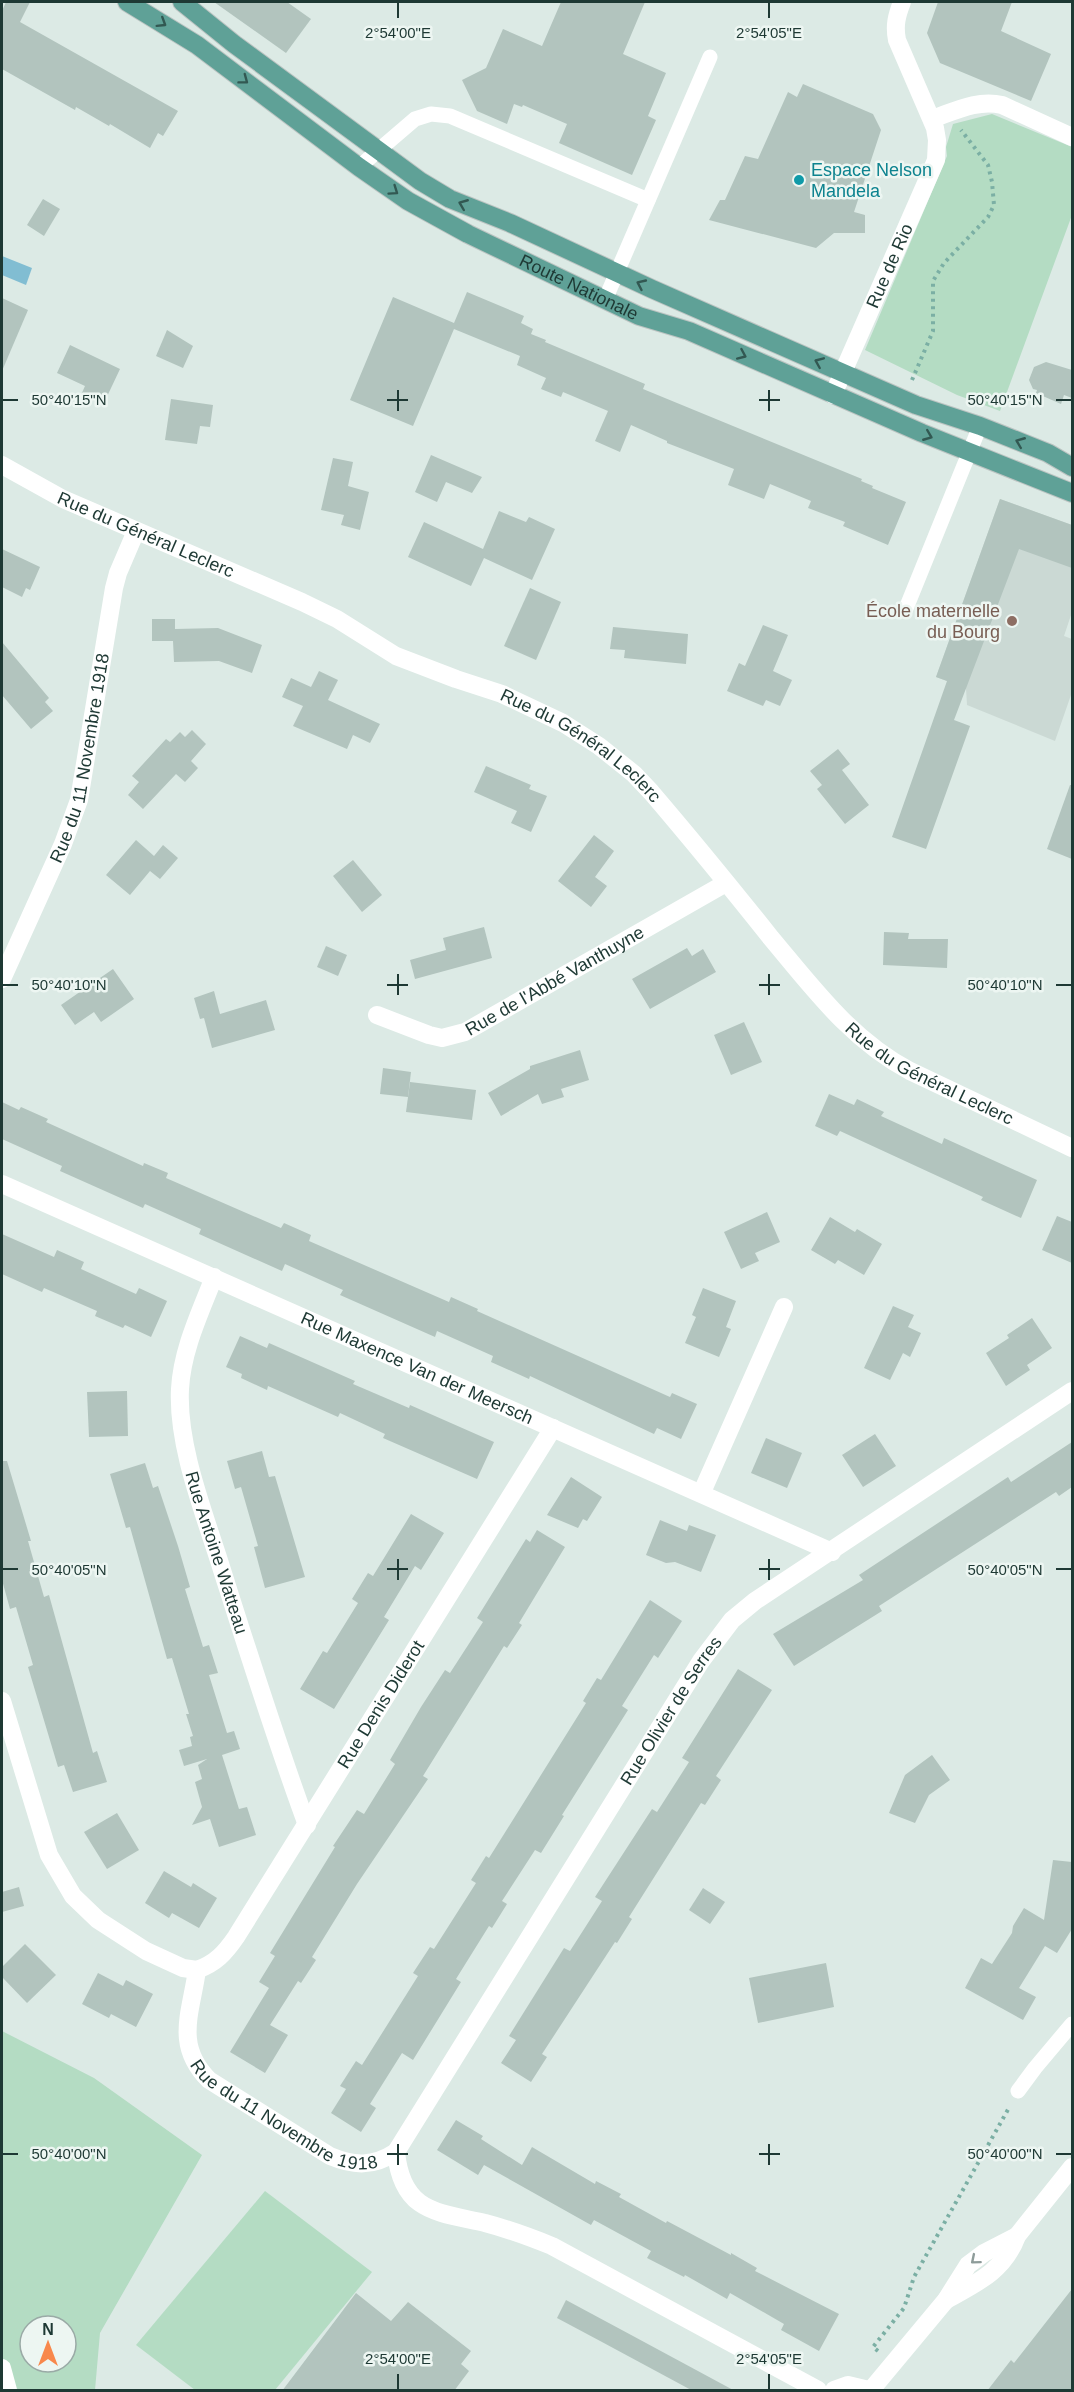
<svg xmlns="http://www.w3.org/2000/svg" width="1074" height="2392" viewBox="0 0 1074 2392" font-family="Helvetica,sans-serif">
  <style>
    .built { fill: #cbd9d4 }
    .green { fill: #b4dcc3; fill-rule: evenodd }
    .water { fill: #81bdd2 }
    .building { fill: #b2c4be }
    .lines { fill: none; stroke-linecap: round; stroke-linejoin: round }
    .primary-casing { stroke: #bcc4c2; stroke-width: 20 }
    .path { stroke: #7bafa4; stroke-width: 4; stroke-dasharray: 3 4.5; stroke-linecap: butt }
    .lane { stroke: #fff; stroke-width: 15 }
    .street { stroke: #fff; stroke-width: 18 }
    .primary { stroke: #5fa197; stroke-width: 18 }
    .oneway { stroke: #325852 }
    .oneway2 { stroke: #8e9c9a }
    .ticks { fill: none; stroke: #1e3934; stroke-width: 2 }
    .culture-dot { fill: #0f9aa8; stroke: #edf6f2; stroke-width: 2 }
    .education-dot { fill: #8d6e63; stroke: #edf6f2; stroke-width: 2 }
    .labels { text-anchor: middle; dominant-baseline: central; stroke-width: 5; stroke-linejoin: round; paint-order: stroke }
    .culture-label { font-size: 18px; fill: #0d838f; stroke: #edf6f2; text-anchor: start }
    .street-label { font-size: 18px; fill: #1e3934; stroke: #edf6f2 }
    .education-label { font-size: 18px; fill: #785e54; stroke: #edf6f2; text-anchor: end }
    .ticks-label { font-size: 15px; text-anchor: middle; fill: #1e3934; stroke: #edf6f2; stroke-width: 5; stroke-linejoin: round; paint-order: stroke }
  </style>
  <rect width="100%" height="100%" fill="#dceae5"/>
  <polygon class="built" points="1000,499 1072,525 1072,612 1064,636 1072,639 1072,692 1055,741 967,705 966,688 936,677"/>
  <g class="green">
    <polygon points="992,114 1072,147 1072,215 1000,411 957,395 865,350 947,156 946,147 953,124"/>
    <path d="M2,2031L94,2078L202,2155L100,2333L95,2390H2ZM30,2326H66V2362H30Z"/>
    <polygon points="265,2191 372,2272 275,2390 195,2390 136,2345"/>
  </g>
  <polygon class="water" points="2,256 32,268 26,285 2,275"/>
  <g class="building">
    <polygon points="6,2 30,2 20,22 178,111 163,136 158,133 150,148 110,124 109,126 76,107 75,110 2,69 2,11"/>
    <polygon points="214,2 287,2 311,19 286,53"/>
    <polygon points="561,2 645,2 623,54 666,73 648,116 656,120 632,175 559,143 567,124 523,105 522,107 514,104 507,124 477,111 462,80 486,68 503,29 542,46"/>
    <polygon points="938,2 1012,2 1001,31 1051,54 1031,101 940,63 927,33"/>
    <polygon points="803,84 873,114 881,130 854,212 865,215 865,233 834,233 816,248 709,220 720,200 725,200 745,156 758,159 788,92 797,97"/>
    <polygon points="43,199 60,209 44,236 27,225"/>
    <polygon points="467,292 524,316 521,323 533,329 531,334 546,340 545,342 645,384 643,389 862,479 861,481 873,486 872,488 906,502 888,545 843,526 845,522 808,508 811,501 770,484 764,499 728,485 734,469 667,443 667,441 631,425 620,452 595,441 608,411 563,392 561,397 541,389 546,378 517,365 520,356 454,329 413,426 350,400 393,297 454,323"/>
    <polygon points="2,298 28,310 2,371"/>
    <polygon points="167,330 193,346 183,368 156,356"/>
    <polygon points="70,345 120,369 103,405 81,395 85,386 57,373"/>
    <polygon points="1046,362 1072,370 1072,398 1064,395 1061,404 1036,393 1037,390 1033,389 1029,380 1034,367"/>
    <polygon points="171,399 213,405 210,427 200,426 197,444 165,440"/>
    <polygon points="431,455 482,477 472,493 446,482 437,502 415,492"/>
    <polygon points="333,458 353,462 348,486 369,492 360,530 341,525 344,515 321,510"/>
    <polygon points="1000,499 1072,525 1072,568 1019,549 954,720 970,726 926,849 892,837 947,681 936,677"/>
    <polygon points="499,511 526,522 529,517 555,529 532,580 484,558 471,586 408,557 424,522 483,549"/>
    <polygon points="2,549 40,567 30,590 26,588 22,597 2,587"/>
    <polygon points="530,588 561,602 536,660 504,646"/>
    <polygon points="152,619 175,619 175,629 218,628 262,645 252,673 219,661 174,662 173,641 152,641"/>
    <polygon points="763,625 788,635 773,671 792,680 780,706 766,700 763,706 727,691 739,663 745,666"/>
    <polygon points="613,627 688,634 686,664 624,658 625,650 610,649"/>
    <polygon points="2,642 49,698 45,702 53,711 31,729 2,695"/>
    <polygon points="319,671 338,680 328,700 380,724 370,743 353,735 347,749 293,726 303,706 282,697 291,678 311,687"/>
    <polygon points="192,730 206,744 191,761 198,768 185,782 176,774 143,809 128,795 139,782 132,776 166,739 170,742 180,732 185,737"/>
    <polygon points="838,749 850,764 842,770 869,805 845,824 817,789 822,785 810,771"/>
    <polygon points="486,766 531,785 529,789 547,796 531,832 511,823 517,811 474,792"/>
    <polygon points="1070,785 1072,785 1072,859 1047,849"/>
    <polygon points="594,835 614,851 595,877 607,886 591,907 558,881"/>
    <polygon points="136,840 154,856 163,845 178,858 160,879 150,871 130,895 106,875"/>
    <polygon points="353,860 382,895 362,912 333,876"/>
    <polygon points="484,927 492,958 415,979 410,960 446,950 443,938"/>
    <polygon points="884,932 909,933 908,939 948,939 947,968 883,965"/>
    <polygon points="326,946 347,955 338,976 317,967"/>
    <polygon points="687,948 692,956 703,949 716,972 650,1009 632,979"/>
    <polygon points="113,969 134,999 101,1022 94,1012 75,1025 61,1005"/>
    <polygon points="214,991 220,1014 266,1000 275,1030 212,1048 204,1018 200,1019 194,998"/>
    <polygon points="744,1022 762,1062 731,1075 714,1035"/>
    <polygon points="580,1050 589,1080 561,1089 564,1097 542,1104 538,1094 501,1116 488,1093 530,1069 530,1066"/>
    <polygon points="383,1068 411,1072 408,1097 380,1094"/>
    <polygon points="410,1082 476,1090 472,1120 406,1112"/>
    <polygon points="829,1094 854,1105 857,1099 884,1112 881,1116 942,1144 944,1138 1037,1180 1021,1218 981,1200 983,1197 840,1131 837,1136 815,1126"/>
    <polygon points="2,1102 19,1110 21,1107 48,1119 46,1122 143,1166 144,1163 168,1173 166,1178 281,1228 284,1223 311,1235 309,1241 449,1302 451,1297 478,1309 477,1311 670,1397 672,1393 697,1404 681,1439 657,1428 654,1434 530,1376 529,1379 491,1362 493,1356 437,1331 435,1337 340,1295 343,1290 285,1264 282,1271 199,1234 201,1229 145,1204 143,1208 60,1171 62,1166 2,1139"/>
    <polygon points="767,1212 780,1242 755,1253 759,1261 741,1269 724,1232"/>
    <polygon points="1057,1216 1072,1222 1072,1263 1042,1250"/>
    <polygon points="830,1217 855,1232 857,1229 882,1244 864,1275 838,1260 835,1264 811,1250"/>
    <polygon points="2,1234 54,1257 57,1250 84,1262 81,1269 136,1294 139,1288 167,1301 151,1337 125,1325 123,1328 95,1316 97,1311 44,1288 42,1292 2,1274"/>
    <polygon points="703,1288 736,1301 726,1327 731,1329 719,1357 685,1343 696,1317 692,1315"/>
    <polygon points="893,1306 914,1315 908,1327 921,1333 910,1357 903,1353 890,1380 864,1368"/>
    <polygon points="1032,1318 1052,1348 1027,1365 1030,1370 1006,1386 986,1353 1009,1338 1007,1335"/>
    <polygon points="240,1336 267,1348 269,1343 355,1381 353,1384 409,1408 410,1405 494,1442 477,1479 383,1438 385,1434 340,1413 338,1417 268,1386 267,1390 241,1378 242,1374 226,1367"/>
    <polygon points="127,1391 128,1436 89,1437 87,1392"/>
    <polygon points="875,1434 896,1466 863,1487 842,1455"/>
    <polygon points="766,1438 802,1453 787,1488 751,1473"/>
    <polygon points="1072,1442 1072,1487 1059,1496 1056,1492 879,1606 882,1611 794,1666 773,1634 863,1580 859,1575 1008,1477 1011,1482"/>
    <polygon points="262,1451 269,1477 275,1476 305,1577 265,1588 254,1547 258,1546 241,1487 235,1489 227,1461"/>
    <polygon points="2,1461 7,1461 31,1541 28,1541 44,1597 49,1595 93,1753 97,1751 107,1782 73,1792 64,1765 58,1767 28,1667 33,1665 16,1607 10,1609 2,1580"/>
    <polygon points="145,1463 153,1488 158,1486 178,1546 190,1587 185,1589 203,1647 209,1645 218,1673 209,1675 227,1733 234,1731 240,1749 222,1755 239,1809 247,1807 256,1835 219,1847 210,1819 192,1825 202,1807 195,1782 202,1779 198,1765 207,1759 184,1766 179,1750 192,1746 190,1737 193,1736 186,1714 189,1714 172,1658 167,1659 130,1527 126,1528 110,1474"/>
    <polygon points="571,1477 602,1497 587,1521 583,1519 578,1528 547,1515"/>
    <polygon points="411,1514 444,1533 421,1570 415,1566 384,1617 389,1620 334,1709 300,1689 323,1651 327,1653 358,1603 352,1599 368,1573 373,1576"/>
    <polygon points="660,1520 687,1531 689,1525 716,1535 701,1572 675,1562 666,1563 646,1555"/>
    <polygon points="537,1530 565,1547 519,1623 522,1625 507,1648 504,1646 423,1776 428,1779 357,1884 312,1957 316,1960 301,1983 298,1981 270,2025 288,2035 265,2073 230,2052 269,1988 259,1982 275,1956 270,1953 335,1847 333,1846 357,1810 364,1814 395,1764 390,1760 421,1707 445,1670 450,1673 483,1622 477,1618 526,1539 530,1542"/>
    <polygon points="650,1600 682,1621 658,1658 654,1655 622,1706 628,1710 562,1815 564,1816 541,1853 535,1850 502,1901 507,1904 492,1928 489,1926 456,1979 461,1982 413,2060 402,2053 370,2104 376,2108 361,2132 331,2113 346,2089 340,2086 356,2061 362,2065 418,1976 413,1973 430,1947 434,1949 476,1883 471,1880 486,1856 489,1858 586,1703 583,1701 597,1678 601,1680"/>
    <polygon points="738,1669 772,1690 716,1776 721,1780 705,1805 701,1803 629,1917 632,1919 617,1943 615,1942 542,2054 547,2057 531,2082 501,2063 516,2040 509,2036 564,1948 570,1951 602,1901 595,1897 652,1809 657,1812 689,1762 682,1758"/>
    <polygon points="932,1755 950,1780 929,1795 915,1823 889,1813 905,1775"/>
    <polygon points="117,1813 139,1850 107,1869 84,1832"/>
    <polygon points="1053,1860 1072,1862 1072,1929 1057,1953 1045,1946 1019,1988 1036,1997 1023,2020 965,1988 981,1958 992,1964 1012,1933 1013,1926 1024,1908 1044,1920"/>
    <polygon points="164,1871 191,1887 193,1883 217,1898 199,1928 172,1913 169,1918 145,1903"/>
    <polygon points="19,1887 24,1906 2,1912 2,1892"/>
    <polygon points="703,1888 725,1902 710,1924 689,1910"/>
    <polygon points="25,1944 56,1975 27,2003 2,1977 2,1967"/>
    <polygon points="826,1963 834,2007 758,2023 749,1978"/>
    <polygon points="98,1973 123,1986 126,1980 153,1994 136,2027 111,2014 109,2018 82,2004"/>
    <polygon points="456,2120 483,2136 481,2139 522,2165 532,2147 595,2184 596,2181 621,2194 619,2197 666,2223 667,2221 731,2255 731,2253 757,2268 755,2271 839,2314 819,2351 781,2330 784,2324 730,2293 727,2299 685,2275 684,2277 647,2258 651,2251 594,2220 591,2225 484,2165 478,2175 437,2150"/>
    <polygon points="1072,2289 1072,2391 987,2391 1011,2360 1014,2363"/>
    <polygon points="356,2293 391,2321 408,2302 471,2351 461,2364 469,2371 454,2391 282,2391"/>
    <polygon points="566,2300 633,2336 735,2391 693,2391 602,2342 557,2318"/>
  </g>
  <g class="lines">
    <g class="primary-casing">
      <g id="primary">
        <path id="s10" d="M127,2L197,45L359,167L408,201L468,234L639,316L689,331L922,433L1072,493"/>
        <polyline points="182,2 234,44 378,150 420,181 450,199 510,223 652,289 916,405 980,426 1048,453 1072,467"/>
      </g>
    </g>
    <g class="path">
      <polyline points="912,380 933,331 933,281 944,263 988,217 994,205 992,182 988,165 961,130"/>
      <polyline points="878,2351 873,2347 904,2308 914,2277 1010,2106"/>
    </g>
    <g class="lane">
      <polyline points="359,167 415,119 431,114 450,116 648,200"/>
      <polyline points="605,300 710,57"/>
      <polyline points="905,611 980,426"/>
      <polyline points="1018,2091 1035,2068 1072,2024"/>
    </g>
    <g class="street">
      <path d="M932,119C955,111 978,99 1002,105L1072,137"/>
      <path id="s1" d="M833,395L936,160L937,140L935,128L897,40C894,25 897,15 902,2"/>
      <path id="s2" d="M2,465L63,499L302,602L337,619L396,656L456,679L502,694L563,723L599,746L634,774L651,792C692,840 732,889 771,938C813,988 851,1040 910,1071L1072,1148"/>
      <path id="s3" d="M2,979L63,844L79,800L114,588L118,573L136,531"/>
      <path id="s4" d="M377,1015L429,1035L442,1038L465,1032L726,883"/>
      <path id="s5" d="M2,1184L832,1552"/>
      <path id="s6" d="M214,1277C200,1313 182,1350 180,1389C177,1447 205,1515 222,1570C249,1655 276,1741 307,1825"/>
      <polyline points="702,1492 784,1307"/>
      <path id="s7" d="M2,1701L49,1855L73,1896L98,1920L146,1951L183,1968L197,1970C191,2013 174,2045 209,2080L330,2156C354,2166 373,2167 396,2152C402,2212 436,2212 485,2223C508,2229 530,2237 552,2246L818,2390"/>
      <path id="s8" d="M197,1970C216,1963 225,1953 236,1937L553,1428"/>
      <path id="s9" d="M396,2152L701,1661L732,1620L755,1601L1072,1391"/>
      <path d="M946,2300C977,2283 1004,2271 1017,2236L1072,2167"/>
      <polyline points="2,2368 8,2390"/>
      <polyline points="834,2390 848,2385 869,2390"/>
      <polyline points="871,2390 946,2300 968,2265 984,2253 1017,2236"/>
    </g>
    <use href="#primary" class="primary"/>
  </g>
  <defs><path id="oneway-chevron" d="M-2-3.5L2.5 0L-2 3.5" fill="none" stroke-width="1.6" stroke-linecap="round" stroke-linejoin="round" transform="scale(1.5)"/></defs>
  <g class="oneway">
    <use href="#oneway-chevron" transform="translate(162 23) rotate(32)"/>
    <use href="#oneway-chevron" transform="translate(244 80) rotate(37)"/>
    <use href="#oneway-chevron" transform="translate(394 191) rotate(35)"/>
    <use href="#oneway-chevron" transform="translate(463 204) rotate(-158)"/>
    <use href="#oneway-chevron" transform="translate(641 284) rotate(-155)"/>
    <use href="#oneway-chevron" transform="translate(742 355) rotate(24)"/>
    <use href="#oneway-chevron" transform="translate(819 362) rotate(-157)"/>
    <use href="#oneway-chevron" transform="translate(928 436) rotate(22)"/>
    <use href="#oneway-chevron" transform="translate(1020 442) rotate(-158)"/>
  </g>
  <use class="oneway2" href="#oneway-chevron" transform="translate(975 2260) rotate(140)"/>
  <path class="ticks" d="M398,3V18M769,3V18M398,390V411M769,390V411M3,400H18M387,400H408M759,400H780M1056,400H1071M398,974V995M769,974V995M3,985H18M387,985H408M759,985H780M1056,985H1071M398,1559V1580M769,1559V1580M3,1569H18M387,1569H408M759,1569H780M1056,1569H1071M398,2144V2165M769,2144V2165M3,2154H18M387,2154H408M759,2154H780M1056,2154H1071M398,2374V2389M769,2374V2389"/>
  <circle class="culture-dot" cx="799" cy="180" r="6"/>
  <circle class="education-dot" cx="1012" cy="621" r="6"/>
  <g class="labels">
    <g class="culture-label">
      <text x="811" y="170">Espace Nelson<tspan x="811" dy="21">Mandela</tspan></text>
    </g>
    <g class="street-label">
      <text stroke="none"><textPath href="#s1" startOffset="141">Rue de Rio</textPath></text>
      <text stroke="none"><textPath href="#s10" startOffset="536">Route Nationale</textPath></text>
      <text stroke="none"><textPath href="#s2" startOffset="160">Rue du Général Leclerc</textPath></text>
      <text stroke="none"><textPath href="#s2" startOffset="646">Rue du Général Leclerc</textPath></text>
      <text stroke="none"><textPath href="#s3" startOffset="236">Rue du 11 Novembre 1918</textPath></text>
      <text stroke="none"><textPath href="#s4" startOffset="196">Rue de l'Abbé Vanthuyne</textPath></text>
      <text stroke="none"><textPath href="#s2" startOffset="1132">Rue du Général Leclerc</textPath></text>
      <text stroke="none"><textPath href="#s5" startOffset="454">Rue Maxence Van der Meersch</textPath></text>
      <text stroke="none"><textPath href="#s6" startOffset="286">Rue Antoine Watteau</textPath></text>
      <text stroke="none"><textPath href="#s8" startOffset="326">Rue Denis Diderot</textPath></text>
      <text stroke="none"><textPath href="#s9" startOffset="520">Rue Olivier de Serres</textPath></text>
      <text stroke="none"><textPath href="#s7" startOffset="556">Rue du 11 Novembre 1918</textPath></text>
    </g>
    <g class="education-label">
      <text x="1000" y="611">École maternelle<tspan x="1000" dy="21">du Bourg</tspan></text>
    </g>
  </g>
  <g class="ticks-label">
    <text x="398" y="38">2°54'00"E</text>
    <text x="769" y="38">2°54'05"E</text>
    <text x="69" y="405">50°40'15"N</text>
    <text x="1005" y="405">50°40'15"N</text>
    <text x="69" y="990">50°40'10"N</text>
    <text x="1005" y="990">50°40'10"N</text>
    <text x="69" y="1575">50°40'05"N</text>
    <text x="1005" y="1575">50°40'05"N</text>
    <text x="69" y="2159">50°40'00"N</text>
    <text x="1005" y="2159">50°40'00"N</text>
    <text x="398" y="2364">2°54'00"E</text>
    <text x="769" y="2364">2°54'05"E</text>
  </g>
  <rect width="1074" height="2392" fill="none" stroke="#1e3934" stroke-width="6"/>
  <g transform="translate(48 2344)"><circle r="28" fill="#edf6f2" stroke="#9aaaa6" stroke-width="1.5"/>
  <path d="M0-4.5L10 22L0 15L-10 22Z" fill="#f8884c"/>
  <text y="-9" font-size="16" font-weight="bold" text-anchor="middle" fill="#1e3934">N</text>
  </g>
</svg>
